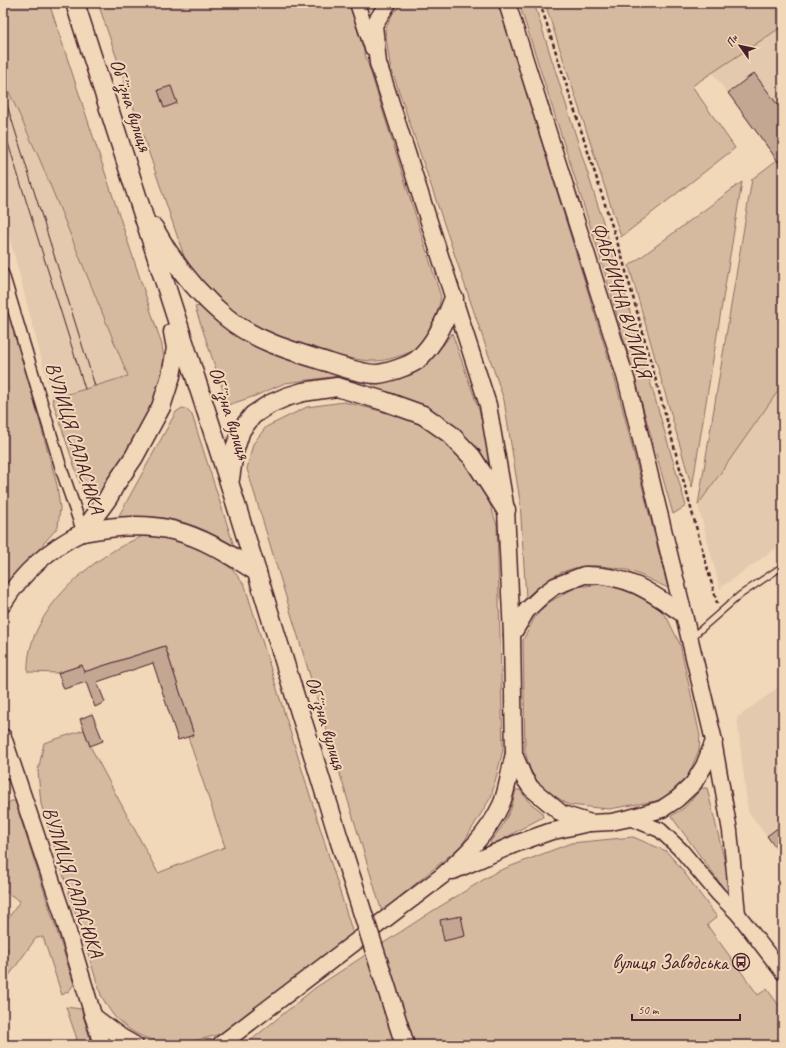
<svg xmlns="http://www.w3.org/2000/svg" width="786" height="1048" viewBox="0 0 786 1048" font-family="Caveat,sans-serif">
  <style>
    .built { fill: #e3c9ad }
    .green { fill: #d5baa0; stroke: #906c66 }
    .building { fill: #c4a793; stroke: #4a1f2b }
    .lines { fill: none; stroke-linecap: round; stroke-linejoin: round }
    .service-casing { stroke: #4a1f2b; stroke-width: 8 }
    .minor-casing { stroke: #4a1f2b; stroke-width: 14 }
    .tertiary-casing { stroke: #4a1f2b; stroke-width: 17 }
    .secondary-casing { stroke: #4a1f2b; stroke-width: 19 }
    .primary-casing { stroke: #4a1f2b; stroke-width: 21 }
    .path { stroke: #4a1f2b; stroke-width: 2.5; stroke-dasharray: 4 3; stroke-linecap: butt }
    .service { stroke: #f0d8b8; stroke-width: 5.5 }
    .minor { stroke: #f0d8b8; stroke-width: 11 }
    .tertiary { stroke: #f0d8b8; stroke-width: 14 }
    .secondary { stroke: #f0d8b8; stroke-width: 16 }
    .primary { stroke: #f0d8b8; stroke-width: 18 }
    .tram { stroke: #4a1f2b; stroke-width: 1 }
    .primary-bridge-casing { stroke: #4a1f2b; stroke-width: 21; stroke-linecap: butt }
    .primary-bridge { stroke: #f0d8b8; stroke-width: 18 }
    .labels { text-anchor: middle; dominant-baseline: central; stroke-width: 4; stroke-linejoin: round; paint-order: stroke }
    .street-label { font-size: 20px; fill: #4a1f2b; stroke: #f0d8b8 }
    .poi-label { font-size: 20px; fill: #4a1f2b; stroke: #f0d8b8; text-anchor: end }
  </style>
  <rect width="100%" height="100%" fill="#f0d8b8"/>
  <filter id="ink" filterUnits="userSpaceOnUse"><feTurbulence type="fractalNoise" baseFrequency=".025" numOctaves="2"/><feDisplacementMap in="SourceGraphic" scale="8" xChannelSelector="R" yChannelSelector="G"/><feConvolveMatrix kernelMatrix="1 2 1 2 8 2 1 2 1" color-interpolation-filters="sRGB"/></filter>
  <g filter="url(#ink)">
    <g class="built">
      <polygon points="783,26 783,168 712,72"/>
      <polygon points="3,75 9,92 40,160 128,376 52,399 3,212"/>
      <polygon points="783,384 783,543 720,588 698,505"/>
      <polygon points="783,684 783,858 748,811 737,718"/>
    </g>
    <g class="green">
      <path d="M3,3H49L162,345L164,360L156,397L103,495C95,499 90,498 83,492L52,399L128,376L40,160L9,92L3,75Z"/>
      <path d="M98,3H349L441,297C437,317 429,338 411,351C403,356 385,361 376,361C360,361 344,357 328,353C294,344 260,333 232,310C213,296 199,277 185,259Z"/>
      <path d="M403,3H494L500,7L616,383L668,588C655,582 643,576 631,571C624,569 616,568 609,567C574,562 550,574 526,598L520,501L504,400L390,65L385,30L393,13Z"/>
      <polygon points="519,3 534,3 616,263 686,506 673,514 603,266"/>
      <polygon points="545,3 783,3 783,26 692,86 735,148 621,237"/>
      <polygon points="777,160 783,168 783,384 698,505 752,179"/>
      <polygon points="742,182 692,488 629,266"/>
      <polygon points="3,288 57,485 60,508 58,527 3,590"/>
      <polygon points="201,306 244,340 278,356 339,376 285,383 255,396 228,405 195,307"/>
      <polygon points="452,333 480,413 493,474 424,407 376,389 370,382 400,379 423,366 444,344"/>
      <path d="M344,402C368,408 392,413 415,422C445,435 470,465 485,493C490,502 493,514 497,525L503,750L491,797L462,845L382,912L247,469L253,444L266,427L307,407Z"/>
      <path d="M182,408L186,409L192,415L233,543L232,545H230C197,522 156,510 116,521L176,412Z"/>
      <path d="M146,535L162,536L183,543L209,553L232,569L245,586L354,937L220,1034C179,1047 144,1048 114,1016C109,1010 105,1002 101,995L41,804L38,771L44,743L84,730L90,746L158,873L225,847L188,737L194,735L165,646L84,672L82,665L58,673L28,672C25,612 94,554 146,535Z"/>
      <polygon points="603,584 634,593 655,604 667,618 680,644 700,736 699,750 688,776 680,787 669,795 656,801 609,809 569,805 547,791 537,781 530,769 525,751 523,640 535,617 548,603 576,587"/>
      <polygon points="702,788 707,788 732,892 730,894 728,894 671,816 684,808"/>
      <polygon points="516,790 520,790 529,802 542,812 543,817 519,830 492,846 490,842 501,828 511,809"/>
      <polygon points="11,801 15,801 74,984 69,991 62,995 43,937 36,938 3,984 3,957 8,949 3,946 3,941 5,937 3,935 3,926 20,901 3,890 3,812 7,804"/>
      <polygon points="633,837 666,851 680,867 717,917 707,925 758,995 767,989 783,1011 783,1045 245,1045 315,988 431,912 496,872 571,843"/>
      <polygon points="66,1007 81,1009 92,1045 69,1045 77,1039"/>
    </g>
    <g class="building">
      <polygon points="754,73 783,112 783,168 728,93"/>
      <polygon points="171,86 177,103 164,108 158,90"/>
      <polygon points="165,646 194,735 178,740 153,663 97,682 105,702 95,707 86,682 64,689 58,673 82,665 84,672"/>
      <polygon points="92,714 103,741 90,746 80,719"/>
      <polygon points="783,824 783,858 767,836"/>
      <polygon points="461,916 465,936 444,941 440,920"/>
    </g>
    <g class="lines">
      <g class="service-casing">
        <polyline id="service" points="692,637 740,595 783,566"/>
      </g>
      <g class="minor-casing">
        <g id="minor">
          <polyline points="3,274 62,471 83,532"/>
          <polyline points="3,774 11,762"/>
        </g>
      </g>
      <g class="tertiary-casing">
        <g id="tertiary">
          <polyline points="357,3 372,48"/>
          <polyline points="714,741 730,831 738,914"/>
          <polyline points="630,818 660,830 681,850 718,894 738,914 783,973"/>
        </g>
      </g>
      <g class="secondary-casing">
        <g id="secondary">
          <polyline points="388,3 374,25 378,63 488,405 506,510 512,635"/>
          <polyline points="507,3 627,382 684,615"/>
          <path d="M584,575C626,574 650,591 684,615L714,741L704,766L693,784L677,799L662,809L630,818L611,822L591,823L562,814L531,788L524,778L514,754L512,635L527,610L543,595L555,586Z"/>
          <path d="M3,604C22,573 50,548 83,532"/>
          <polyline points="3,737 62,912 102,1045"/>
          <polyline points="453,871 515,844 549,832 589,823"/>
          <polyline points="93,1016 121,1037 135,1045"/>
          <path d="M220,1045L442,876C466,854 487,835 501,805C507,792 510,768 514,754"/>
        </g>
      </g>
      <g class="primary-casing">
        <g id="primary">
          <polyline points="75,3 229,482 339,839"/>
          <path d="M154,228C172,261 197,293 226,317C255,341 292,351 327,362C342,367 362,374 377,374C388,373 409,366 417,360C436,343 445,321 454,298"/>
          <polyline points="230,479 234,452 241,430 253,415 270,404 286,397 303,392 337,387 384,401 423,415 450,434 472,457 506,510"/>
          <polyline points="83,532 108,498 115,485 134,457 161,407 171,376 176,348 173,332"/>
          <path d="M83,532C159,517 193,530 257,572"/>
          <polyline points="394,1011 405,1045"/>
        </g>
      </g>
      <polyline class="path" points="540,3 622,257 717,603"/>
      <use href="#service" class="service"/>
      <use href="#minor" class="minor"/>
      <use href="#tertiary" class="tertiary"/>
      <use href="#secondary" class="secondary"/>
      <use href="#primary" class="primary"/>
      <g class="tram">
        <polyline points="3,92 95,386"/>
        <polyline points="3,127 85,389"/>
      </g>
      <g class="primary-bridge-casing">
        <polyline id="primary-bridge" points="339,839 394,1011"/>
      </g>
      <use href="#primary-bridge" class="primary-bridge"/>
    </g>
  </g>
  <defs>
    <g id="bus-ring" transform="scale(0.9)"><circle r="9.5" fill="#f0d8b8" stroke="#4a1f2b" stroke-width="1.5"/><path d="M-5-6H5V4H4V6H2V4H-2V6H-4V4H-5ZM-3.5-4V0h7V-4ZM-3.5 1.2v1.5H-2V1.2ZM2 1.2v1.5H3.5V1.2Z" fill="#4a1f2b"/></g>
  </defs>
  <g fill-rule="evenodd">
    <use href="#bus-ring" x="741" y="962"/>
  </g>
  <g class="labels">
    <g class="street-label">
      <text transform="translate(131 105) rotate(72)">Обʼїзна вулиця</text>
      <text transform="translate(622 300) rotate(73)">ФАБРИЧНА ВУЛИЦЯ</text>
      <text transform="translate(230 413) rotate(72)">Обʼїзна вулиця</text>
      <text transform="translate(75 438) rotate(73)">ВУЛИЦЯ САЛАСЮКА</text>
      <text transform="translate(326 723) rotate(73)">Обʼїзна вулиця</text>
      <text transform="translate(73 882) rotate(72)">ВУЛИЦЯ САЛАСЮКА</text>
    </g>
    <g class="poi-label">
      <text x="728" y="962">вулиця Заводська</text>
    </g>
  </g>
  <rect width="786" height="1048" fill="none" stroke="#f0d8b8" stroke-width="16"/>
  <rect x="8" y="8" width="770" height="1032" fill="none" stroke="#4a1f2b" stroke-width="1.5" filter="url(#ink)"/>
  <g transform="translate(740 46) rotate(303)" stroke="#f0d8b8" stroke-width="3" paint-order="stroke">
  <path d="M0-3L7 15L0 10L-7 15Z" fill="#4a1f2b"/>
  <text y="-6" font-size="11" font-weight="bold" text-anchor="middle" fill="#4a1f2b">Пн</text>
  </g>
  <path d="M632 1014v6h108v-6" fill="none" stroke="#4a1f2b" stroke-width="2"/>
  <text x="638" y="1014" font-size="12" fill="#4a1f2b" stroke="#f0d8b8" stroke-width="3" paint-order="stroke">50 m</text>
</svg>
